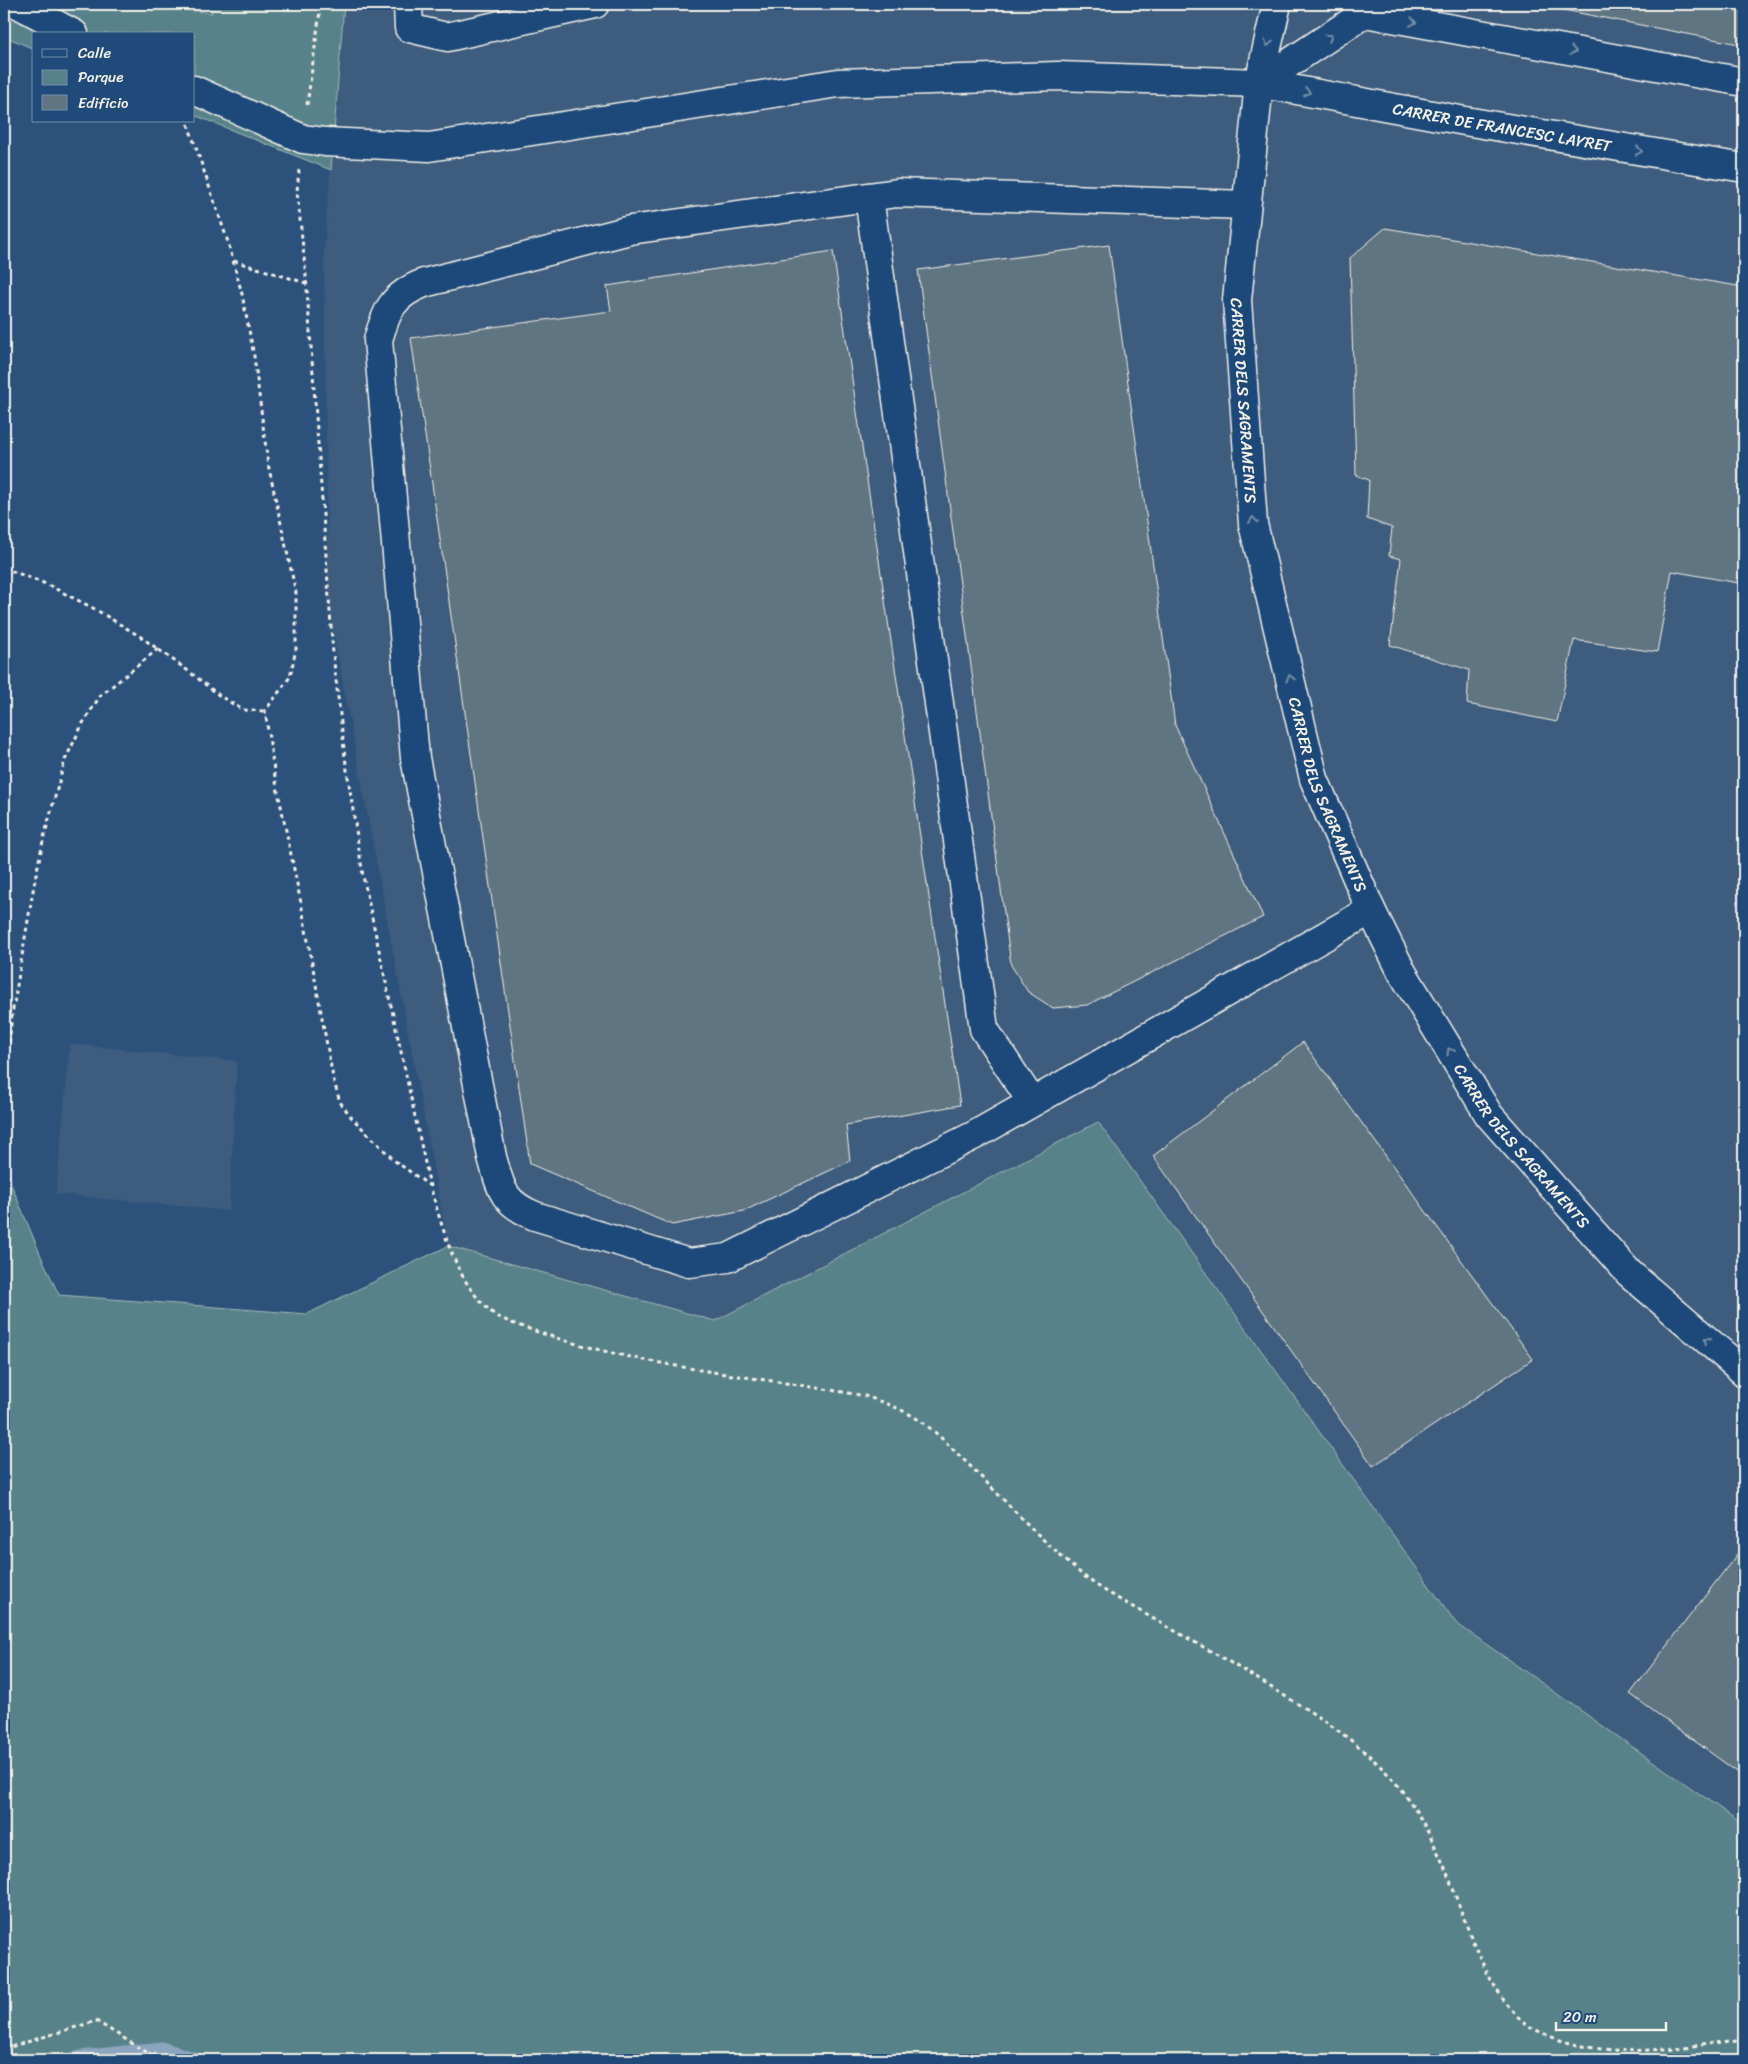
<svg xmlns="http://www.w3.org/2000/svg" width="1748" height="2064" viewBox="0 0 1748 2064" font-family="Sriracha,sans-serif">
  <style>
    .built { fill: #3c5c7e }
    .green { fill: #588289; stroke: #a6bab8 }
    .lines { fill: none; stroke-linecap: round; stroke-linejoin: round }
    .stream { stroke: #8ca5be; stroke-width: 11 }
    .building { fill: #607482; stroke: #f4f1e8 }
    .minor-casing { stroke: #f4f1e8; stroke-width: 31 }
    .path { stroke: #f4f1e8; stroke-width: 3; stroke-dasharray: 4 4; stroke-linecap: butt }
    .minor { stroke: #1f4a7a; stroke-width: 28 }
    .oneway { stroke: #748da6 }
    .labels { text-anchor: middle; dominant-baseline: central; stroke-width: 5; stroke-linejoin: round; paint-order: stroke }
    .street-label { font-size: 16px; fill: #f4f1e8; stroke: #1f4a7a }
  </style>
  <rect width="100%" height="100%" fill="#2c527c"/>
  <filter id="ink" filterUnits="userSpaceOnUse"><feTurbulence type="fractalNoise" baseFrequency=".02" numOctaves="2"/><feDisplacementMap in="SourceGraphic" scale="10" xChannelSelector="R" yChannelSelector="G"/><feConvolveMatrix kernelMatrix="1 2 1 2 8 2 1 2 1" color-interpolation-filters="sRGB"/></filter>
  <g filter="url(#ink)">
    <g class="built">
      <polygon points="344,4 1744,4 1744,1825 1456,1623 1098,1122 715,1321 448,1246 328,603 324,249"/>
      <polygon points="70,1044 237,1061 229,1211 56,1194"/>
    </g>
    <g class="green">
      <polygon points="4,4 153,4 158,6 212,13 209,4 344,4 331,170 194,115 194,34 34,34 34,49 4,36"/>
      <polygon points="1098,1122 1456,1623 1744,1825 1744,2060 4,2060 4,1147 11,1184 41,1256 59,1295 307,1314 448,1246 715,1321"/>
    </g>
    <g class="lines">
      <polyline class="stream" points="64,2060 80,2056 162,2047 203,2060"/>
    </g>
    <g class="building">
      <polygon points="1533,4 1744,4 1744,45 1620,21"/>
      <polygon points="1385,228 1744,287 1744,584 1672,571 1657,652 1574,640 1557,722 1467,704 1469,670 1390,645 1401,559 1389,556 1392,528 1367,519 1369,480 1356,475 1350,258"/>
      <polygon points="1109,245 1175,725 1263,917 1087,1005 1053,1008 1028,992 1011,965 918,270"/>
      <polygon points="833,251 960,1105 846,1125 850,1161 744,1211 672,1225 530,1164 411,338 611,311 607,286"/>
      <polygon points="1303,1042 1533,1359 1373,1466 1153,1156"/>
      <polygon points="1744,1545 1744,1777 1630,1694"/>
    </g>
    <g class="lines">
      <g class="minor-casing">
        <g id="minor">
          <polyline points="18,4 74,34"/>
          <polyline points="408,4 409,28 447,37 595,4"/>
          <path id="s1" d="M1277,4L1259,83L1237,300L1253,524L1314,779L1371,910L1402,972L1489,1115L1629,1273L1744,1372"/>
          <polyline points="1365,13 1744,82"/>
          <polyline points="1259,83 1365,13 1371,4"/>
          <path id="s2" d="M194,90L303,139L325,142L429,147L838,83L1058,76L1259,83L1465,121L1744,168"/>
          <polyline points="869,197 984,1029 1032,1102"/>
          <path d="M1246,205L897,193L630,230L424,283C393,295 387,309 378,340L415,758L492,1157C501,1189 502,1202 535,1216L689,1263L728,1258L975,1135L1371,910"/>
        </g>
      </g>
      <g class="path">
        <polyline points="307,105 321,4"/>
        <polyline points="188,124 228,242 242,294 254,356 268,464 296,593 296,649 290,677 265,711 275,777 302,908 333,1078 340,1102 352,1118 395,1161 430,1186"/>
        <path d="M299,170L297,191L306,276L333,654L345,757L363,876L430,1186C443,1228 454,1277 487,1308C499,1321 522,1326 538,1332C644,1368 756,1376 865,1396C885,1403 906,1410 923,1423C939,1434 952,1449 966,1462C1005,1500 1042,1542 1084,1576C1107,1594 1134,1607 1159,1622C1200,1645 1241,1668 1280,1693C1323,1719 1367,1747 1399,1787C1419,1812 1432,1839 1445,1868C1465,1917 1485,1994 1529,2026C1595,2064 1670,2049 1744,2039"/>
        <polyline points="234,261 306,283"/>
        <polyline points="4,568 46,584 93,608 141,637 187,670 220,696 243,710 265,711"/>
        <polyline points="4,1090 12,1015 34,885 43,841 65,760 83,723 100,696 158,649"/>
        <polyline points="4,2049 96,2021 159,2060"/>
      </g>
      <use href="#minor" class="minor"/>
    </g>
    <defs><path id="oneway-chevron" d="M-2-3.5L2.5 0L-2 3.5" fill="none" stroke-width="1.6" stroke-linecap="round" stroke-linejoin="round" transform="scale(1.25)"/></defs>
    <g class="oneway">
      <use href="#oneway-chevron" transform="translate(1413 22) rotate(11)"/>
      <use href="#oneway-chevron" transform="translate(1329 37) rotate(-33)"/>
      <use href="#oneway-chevron" transform="translate(1268 43) rotate(103)"/>
      <use href="#oneway-chevron" transform="translate(1573 51) rotate(10)"/>
      <use href="#oneway-chevron" transform="translate(1307 92) rotate(10)"/>
      <use href="#oneway-chevron" transform="translate(1639 151) rotate(10)"/>
      <use href="#oneway-chevron" transform="translate(1253 520) rotate(-97)"/>
      <use href="#oneway-chevron" transform="translate(1290 678) rotate(-104)"/>
      <use href="#oneway-chevron" transform="translate(1450 1051) rotate(-121)"/>
      <use href="#oneway-chevron" transform="translate(1707 1340) rotate(-139)"/>
    </g>
  </g>
  <g class="labels">
    <g class="street-label">
      <text stroke="none"><textPath href="#s2" startOffset="1328">CARRER DE FRANCESC LAYRET</textPath></text>
      <text stroke="none"><textPath href="#s1" startOffset="400">CARRER DELS SAGRAMENTS</textPath></text>
      <text stroke="none"><textPath href="#s1" startOffset="805">CARRER DELS SAGRAMENTS</textPath></text>
      <text stroke="none"><textPath href="#s1" startOffset="1210">CARRER DELS SAGRAMENTS</textPath></text>
    </g>
  </g>
  <rect width="1748" height="2064" fill="none" stroke="#1f4a7a" stroke-width="20"/>
  <rect x="10" y="10" width="1728" height="2044" fill="none" stroke="#f4f1e8" stroke-width="2" filter="url(#ink)"/>
  <rect x="32" y="32" width="162" height="90" fill="#1f4a7a" stroke="#748da6"/>
  <rect x="42" y="49" width="25" height="8" fill="#1f4a7a" stroke="#748da6"/>
  <text x="78" y="58" font-size="15" fill="#f4f1e8">Calle</text>
  <rect x="42" y="70" width="25" height="15" fill="#588289" stroke="#748da6"/>
  <text x="78" y="82" font-size="15" fill="#f4f1e8">Parque</text>
  <rect x="42" y="95" width="25" height="15" fill="#607482" stroke="#748da6"/>
  <text x="78" y="108" font-size="15" fill="#f4f1e8">Edificio</text>
  <path d="M1556 2022v8h110v-8" fill="none" stroke="#f4f1e8" stroke-width="2.5"/>
  <text x="1563" y="2022" font-size="15" fill="#f4f1e8" stroke="#1f4a7a" stroke-width="4" paint-order="stroke">20 m</text>
</svg>
